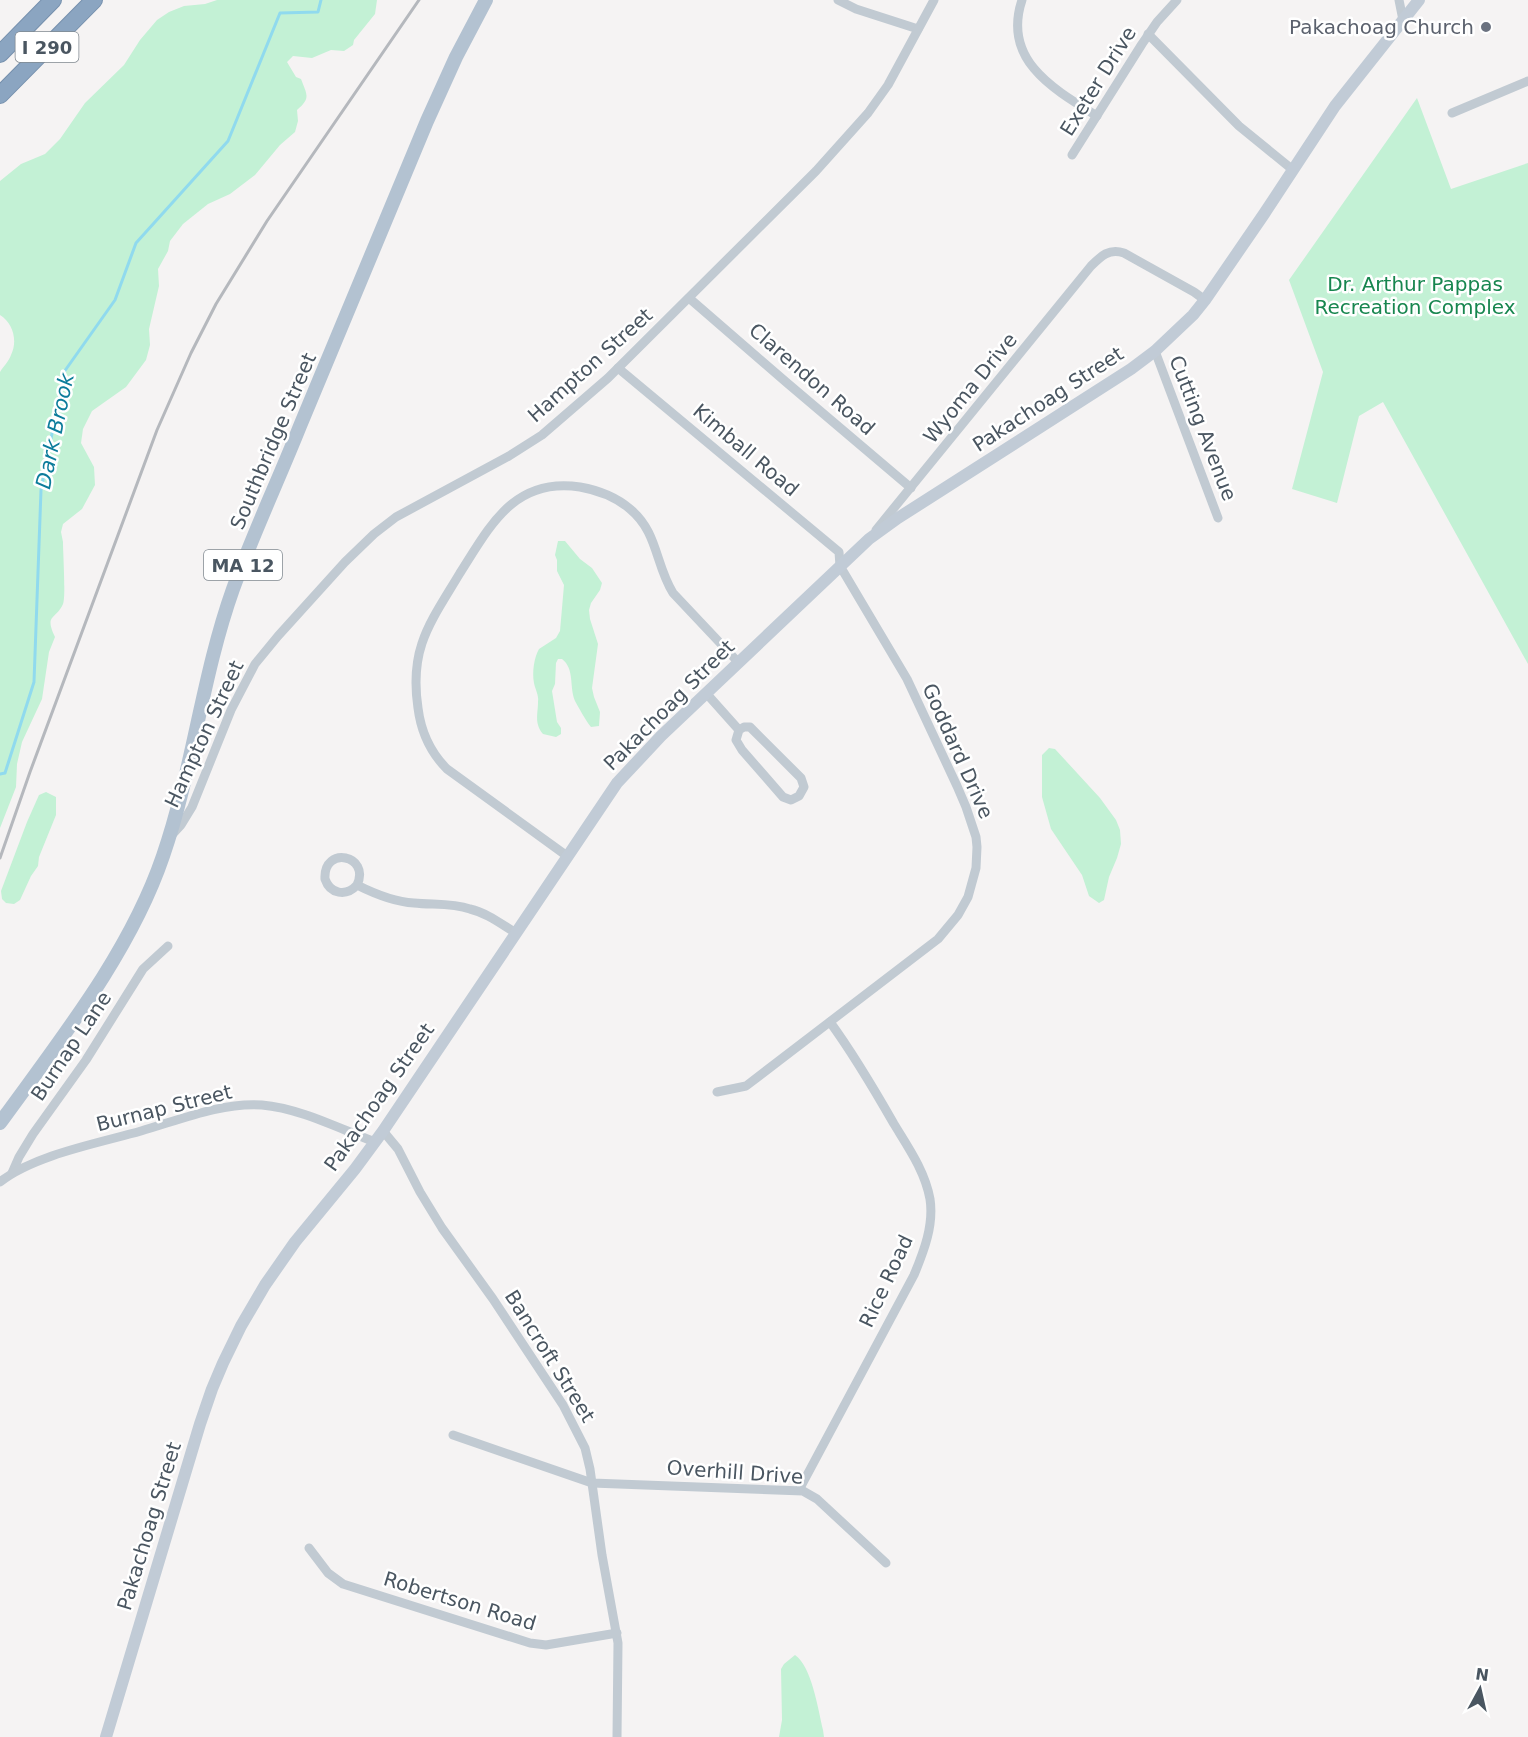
<svg xmlns="http://www.w3.org/2000/svg" width="1528" height="1737" viewBox="0 0 1528 1737" font-family="'DejaVu Sans',sans-serif">
  <style>
    .green { fill: #c3f1d5 }
    .lines { fill: none; stroke-linecap: round; stroke-linejoin: round }
    .stream { stroke: #90daee; stroke-width: 3 }
    .highway-casing { stroke: #7690ad; stroke-width: 18 }
    .street { stroke: #c1cad2; stroke-width: 9 }
    .secondary { stroke: #c1cbd6; stroke-width: 12 }
    .primary { stroke: #b3c2d1; stroke-width: 14 }
    .highway { stroke: #8ba5c1; stroke-width: 16 }
    .rail { stroke: #b5b8bd; stroke-width: 3 }
    .worship-dot { fill: #6b7280; stroke: #fff; stroke-width: 2 }
    .labels { text-anchor: middle; dominant-baseline: central; stroke-width: 5; stroke-linejoin: round; paint-order: stroke }
    .shield { fill: #fff; stroke: #808990; stroke-width: 1.5 }
    .shield-label { font-size: 18px; font-weight: bold; fill: #4a5661 }
    .worship-label { font-size: 20px; fill: #5b616d; stroke: #fff; text-anchor: end }
    .street-label { font-size: 20px; fill: #4a5661; stroke: #fff }
    .park-label { font-size: 20px; fill: #17864f; stroke: #fff }
    .water-label { font-size: 21px; font-style: italic; fill: #0c7c9b; stroke: #fff }
  </style>
  <rect width="100%" height="100%" fill="#f5f3f3"/>
  <g class="green">
    <path d="M217,0H377L375,14L354,40L353,45L344,51L331,50L312,58L293,56L287,62L296,77L301,79C307,95 311,98 297,110L298,121L295,132L280,145L255,175L230,194L208,204L183,224L170,241L168,251L158,269L159,286L149,329L150,345L146,360L126,387L92,411L83,429L81,443L94,467L95,485L82,509L63,524L61,532L63,542C63,553 66,597 63,604C56,620 44,614 55,637L49,652L42,699L22,742L17,764L16,787L0,828V372C3,367 9,361 11,355C18,341 13,323 0,315V181L21,164L45,154L60,139L85,103L124,65L140,40L157,20L169,12L184,6L205,4Z"/>
    <polygon points="1417,98 1451,189 1528,163 1528,664 1383,402 1359,416 1337,503 1292,489 1323,372 1289,280"/>
    <path d="M558,541H565L580,559L592,568L602,583L600,590L591,603L589,610L590,619L598,644L592,688L594,697L600,712L599,726L591,727C586,721 579,708 575,701C569,687 575,669 562,659H558L556,663L555,684L552,691L557,722L561,728V734L556,737L543,734C534,723 538,714 538,702C539,695 535,689 534,683C532,672 534,658 539,649L556,638L560,631L564,585L557,571V560L555,555Z"/>
    <polygon points="1049,748 1055,749 1100,798 1116,820 1120,830 1121,844 1117,858 1109,877 1104,900 1099,903 1089,896 1082,875 1051,829 1042,797 1042,755"/>
    <polygon points="46,792 56,797 56,815 39,857 38,866 31,876 20,900 14,904 6,903 2,899 1,891 27,822 39,795"/>
    <path d="M795,1655C812,1667 818,1709 823,1730L824,1737H779L782,1720L781,1669L784,1664Z"/>
  </g>
  <g class="lines">
    <polyline class="stream" points="0,774 5,773 34,682 41,490 64,372 115,300 136,243 228,141 280,13 318,12 321,0"/>
    <g class="highway-casing">
      <g id="highway">
        <polyline points="0,54 53,0"/>
        <polyline points="0,95 94,0"/>
      </g>
    </g>
    <g class="street">
      <polyline points="838,0 856,9 918,29"/>
      <path d="M1022,0C1002,60 1053,89 1097,116"/>
      <polyline points="1399,0 1403,20"/>
      <polyline points="1148,34 1239,126 1293,170"/>
      <polyline points="1452,113 1528,81"/>
      <polyline points="1072,155 1142,44 1157,22 1177,0"/>
      <polyline points="689,298 786,382 911,488"/>
      <polyline points="1155,351 1218,518"/>
      <polyline points="618,368 839,552 840,566 907,679 957,786 966,807 976,837 977,847 976,868 968,897 958,915 938,939 746,1086 717,1092"/>
      <path d="M876,530L1091,266C1101,256 1109,248 1124,253L1194,292L1205,300"/>
      <polyline points="706,693 739,730 744,727 750,727 801,778 804,787 799,796 791,800 783,797 742,750 736,740 739,730"/>
      <polyline points="170,837 181,825 192,807 231,710 255,664 278,636 345,562 374,534 396,517 509,456 542,435 608,378 816,171 868,113 888,85 934,0"/>
      <path d="M567,856L447,769C430,752 421,732 418,708C409,648 430,623 460,573C490,526 514,477 580,487C597,490 616,497 630,509C658,532 655,564 673,593L738,662"/>
      <path d="M357,885C346,897 330,894 325,879C323,845 371,855 357,885C375,894 394,902 414,903C433,905 452,903 470,909C487,913 501,924 516,933"/>
      <polyline points="383,1131 398,1149 420,1192 442,1228 493,1299 563,1405 585,1448 590,1469 602,1555 618,1643 617,1737"/>
      <polyline points="12,1173 19,1157 33,1134 86,1060 143,969 168,946"/>
      <path d="M0,1182C34,1155 99,1143 141,1131C179,1120 222,1102 262,1105C299,1108 340,1129 375,1142"/>
      <polyline points="453,1435 592,1483 803,1491 817,1499 886,1563"/>
      <path d="M799,1490L914,1275C924,1251 934,1225 930,1199C925,1171 908,1147 894,1124C874,1089 854,1055 830,1022"/>
      <polyline points="309,1548 328,1573 343,1584 530,1643 546,1645 617,1633"/>
    </g>
    <polyline class="secondary" points="106,1737 200,1424 212,1389 223,1363 241,1326 265,1285 295,1242 355,1169 383,1131 617,783 661,736 869,539 898,518 1131,369 1155,351 1193,315 1205,300 1264,214 1335,106 1419,0"/>
    <path class="primary" d="M0,1123C60,1040 130,953 163,856C193,769 202,676 233,589C253,534 278,481 300,426C343,325 385,223 427,121L456,57L486,0"/>
    <use href="#highway" class="highway"/>
    <polyline class="rail" points="0,858 30,772 157,430 191,353 216,304 267,221 419,0"/>
  </g>
  <circle class="worship-dot" cx="1486" cy="27" r="6"/>
  <g class="labels">
    <g class="shield">
      <rect x="15.5" y="32" width="63" height="30" rx="4.5"/>
      <rect x="204" y="550" width="78" height="30" rx="4.5"/>
    </g>
    <g class="shield-label">
      <text x="47" y="47">I 290</text>
      <text x="243" y="565">MA 12</text>
    </g>
    <g class="worship-label">
      <text x="1474" y="27">Pakachoag Church</text>
    </g>
    <g class="street-label">
      <text transform="translate(1098 81) rotate(-58)">Exeter Drive</text>
      <text transform="translate(590 365) rotate(-42)">Hampton Street</text>
      <text transform="translate(812 379) rotate(41)">Clarendon Road</text>
      <text transform="translate(970 388) rotate(-51)">Wyoma Drive</text>
      <text transform="translate(1048 399) rotate(-33)">Pakachoag Street</text>
      <text transform="translate(1203 428) rotate(69)">Cutting Avenue</text>
      <text transform="translate(273 441) rotate(-67)">Southbridge Street</text>
      <text transform="translate(746 450) rotate(40)">Kimball Road</text>
      <text transform="translate(669 705) rotate(-45)">Pakachoag Street</text>
      <text transform="translate(204 734) rotate(-65)">Hampton Street</text>
      <text transform="translate(958 751) rotate(66)">Goddard Drive</text>
      <text transform="translate(71 1046) rotate(-56)">Burnap Lane</text>
      <text transform="translate(379 1097) rotate(-55)">Pakachoag Street</text>
      <text transform="translate(164 1108) rotate(-14)">Burnap Street</text>
      <text transform="translate(886 1281) rotate(-65)">Rice Road</text>
      <text transform="translate(550 1356) rotate(58)">Bancroft Street</text>
      <text transform="translate(735 1472) rotate(4)">Overhill Drive</text>
      <text transform="translate(149 1526) rotate(-73)">Pakachoag Street</text>
      <text transform="translate(460 1601) rotate(17)">Robertson Road</text>
    </g>
    <g class="park-label">
      <text x="1415" y="284">Dr. Arthur Pappas<tspan x="1415" dy="23">Recreation Complex</tspan></text>
    </g>
    <g class="water-label">
      <text transform="translate(55 431) rotate(-78)">Dark Brook</text>
    </g>
  </g>
  <g transform="translate(1480 1689) rotate(8)" stroke="#ffffff" stroke-width="4.5" paint-order="stroke">
  <path d="M0-4.5L10 22L0 15L-10 22Z" fill="#4a5661"/>
  <text y="-9" font-size="16" font-weight="bold" text-anchor="middle" fill="#4a5661">N</text>
  </g>
</svg>
